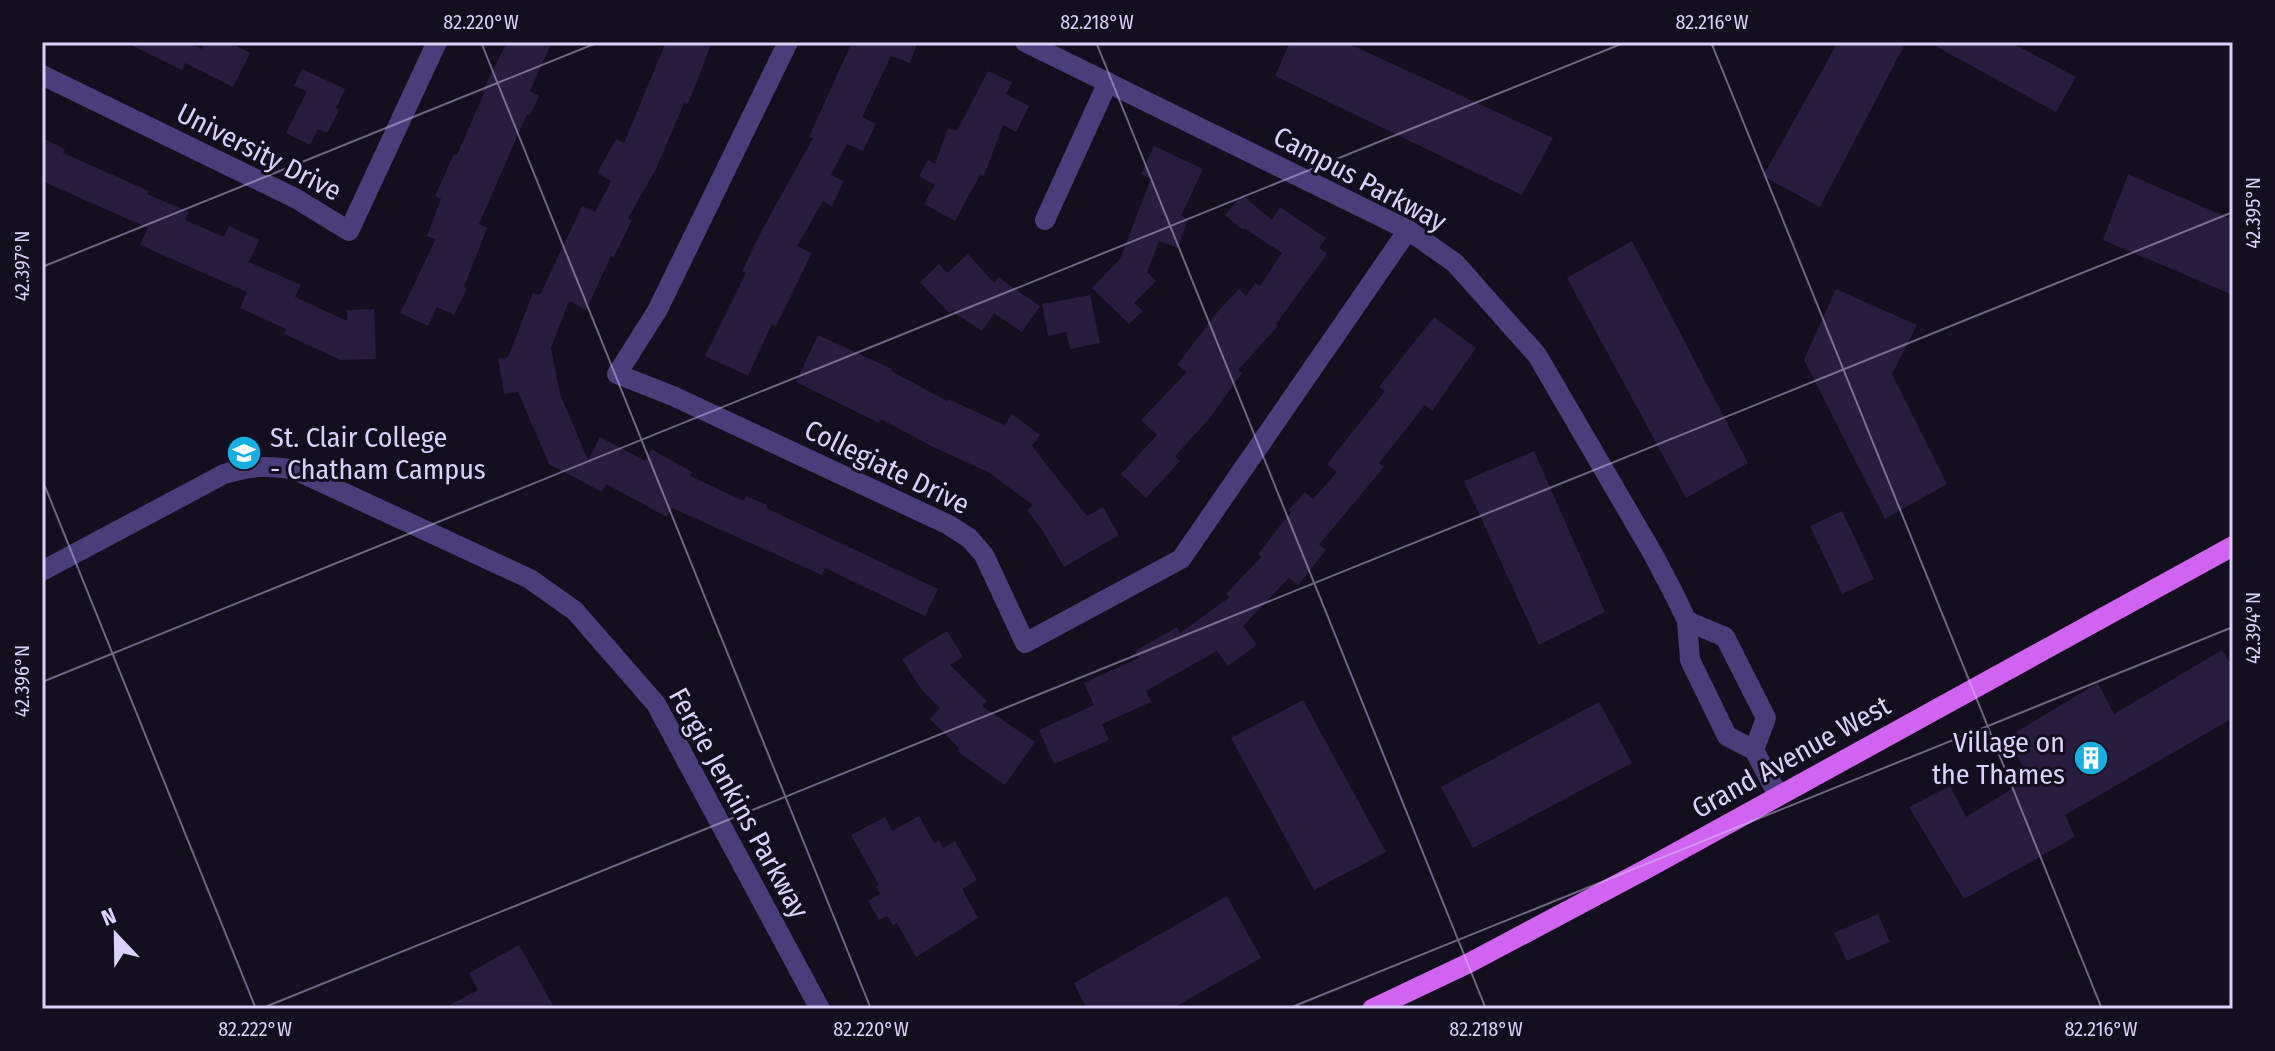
<svg xmlns="http://www.w3.org/2000/svg" width="2275" height="1051" viewBox="0 0 2275 1051" font-family="'Fira Sans Condensed',sans-serif">
  <style>
    .building { fill: #281d3e }
    .lines { fill: none; stroke-linecap: round; stroke-linejoin: round }
    .minor { stroke: #493e79; stroke-width: 20 }
    .major { stroke: #d063f0; stroke-width: 20 }
    .ticks { fill: none; stroke: #dcd1fa; stroke-width: 2; stroke-opacity: 0.45 }
    .labels { text-anchor: middle; dominant-baseline: central; stroke-width: 6; stroke-linejoin: round; paint-order: stroke }
    .street-label { font-size: 28px; fill: #dcd1fa; stroke: #140f1f }
    .poi-label { font-size: 28px; fill: #dcd1fa; stroke: #140f1f; text-anchor: start }
    .neatline { fill: none; stroke: #dcd1fa; stroke-width: 3 }
    .ticks-label { font-size: 20px; text-anchor: middle; fill: #dcd1fa }
  </style>
  <rect width="100%" height="100%" fill="#140f1f"/>
  <g class="building">
    <polygon points="125,42 187,42 202,49 206,42 228,42 250,53 233,87 185,63 182,70"/>
    <polygon points="507,42 552,42 530,91 539,96 530,115 527,114 479,224 487,228 464,287 467,288 454,315 437,307 428,326 400,313 436,239 427,236 441,199 435,196 454,154 457,155 484,93 482,92"/>
    <polygon points="666,42 712,42 688,104 684,103 656,169 628,218 632,220 614,257 611,256 586,310 569,301 551,348 560,394 588,460 600,437 645,461 651,449 692,472 690,476 744,501 746,496 767,505 766,508 938,589 925,616 825,568 822,575 672,508 667,517 606,484 602,492 549,464 518,392 504,394 498,359 508,357 533,293 540,295 582,206 595,212 611,181 597,173 616,139 624,143"/>
    <polygon points="852,42 918,42 910,63 891,56 862,117 876,124 863,151 847,144 831,175 844,181 832,206 823,201 797,246 812,253 776,326 772,324 748,376 705,356 746,273 742,271 762,230 813,138 809,137"/>
    <polygon points="1290,42 1345,42 1553,138 1522,195 1275,76"/>
    <polygon points="1838,42 1906,42 1820,207 1763,176"/>
    <polygon points="1928,42 2010,42 2076,77 2056,112"/>
    <polygon points="302,69 345,89 336,108 339,110 327,133 318,129 310,145 286,133 307,91 294,86"/>
    <polygon points="988,71 1012,82 1006,94 1029,106 1016,132 1003,125 984,176 980,175 955,221 924,204 935,185 919,176 928,160 935,164 948,128 957,131"/>
    <polygon points="42,138 65,149 63,153 149,191 147,194 189,212 185,220 224,237 229,226 259,240 249,262 301,285 295,297 347,321 347,310 374,309 376,359 341,360 284,334 286,329 240,308 247,292 140,245 148,228 42,181"/>
    <polygon points="1154,146 1203,169 1181,216 1188,219 1178,248 1159,241 1147,272 1156,281 1134,303 1143,311 1129,324 1092,288 1120,259 1151,179 1141,174"/>
    <polygon points="2128,174 2233,220 2233,295 2103,240"/>
    <polygon points="1242,195 1272,220 1280,207 1326,238 1319,248 1327,254 1276,324 1278,326 1238,370 1242,373 1209,419 1175,456 1180,461 1146,498 1121,474 1157,435 1141,420 1187,372 1177,365 1218,311 1239,289 1246,296 1255,283 1260,286 1282,253 1244,228 1243,230 1225,215"/>
    <polygon points="1632,241 1748,463 1686,498 1567,278"/>
    <polygon points="968,254 994,283 998,277 1040,306 1022,332 994,313 982,331 952,311 949,313 920,282 939,264 947,273"/>
    <polygon points="1836,289 1917,325 1892,374 1947,484 1885,519 1804,360"/>
    <polygon points="1090,295 1100,343 1070,349 1066,332 1048,336 1042,304"/>
    <polygon points="1434,317 1476,348 1432,411 1425,405 1379,463 1384,467 1319,545 1326,550 1298,585 1289,578 1243,626 1257,645 1228,666 1217,651 1146,691 1151,702 1102,724 1109,740 1054,764 1039,730 1094,705 1084,683 1139,658 1135,651 1177,627 1180,633 1230,597 1226,594 1261,557 1258,554 1291,512 1289,510 1305,492 1313,499 1337,472 1327,464 1385,391 1379,387"/>
    <polygon points="818,335 892,369 891,371 947,401 948,399 1005,425 1012,414 1040,435 1032,446 1087,516 1103,507 1119,535 1064,567 1043,531 1027,510 1033,505 988,472 933,447 881,419 879,423 796,382"/>
    <polygon points="1534,451 1605,612 1539,645 1464,481"/>
    <polygon points="1842,511 1874,579 1842,594 1810,526"/>
    <polygon points="947,631 963,657 950,665 987,701 982,706 1035,742 1005,785 957,751 959,748 930,719 940,708 921,689 902,659"/>
    <polygon points="2222,650 2233,668 2233,718 2065,815 2075,837 1964,899 1909,807 1950,786 1966,817 2030,778 2006,738 2098,683 2114,714"/>
    <polygon points="1303,700 1386,852 1314,890 1231,738"/>
    <polygon points="1599,702 1632,763 1473,848 1441,787"/>
    <polygon points="919,816 934,843 939,840 943,848 955,841 977,880 962,889 978,918 916,957 897,923 893,925 887,916 879,920 868,901 880,894 876,887 879,885 851,835 885,817 892,831"/>
    <polygon points="1227,896 1261,958 1171,1009 1087,1009 1074,983"/>
    <polygon points="1878,914 1890,942 1847,961 1834,933"/>
    <polygon points="519,945 555,1009 442,1009 478,990 469,973"/>
  </g>
  <g class="lines">
    <g class="minor">
      <polyline points="788,42 657,311 617,374 673,396 949,525 969,538 984,555 1025,643 1181,559 1408,230"/>
      <polyline points="1025,42 1408,230 1455,263 1537,355 1653,554 1674,594 1687,621 1690,660 1727,736 1754,750 1778,795"/>
      <polyline points="42,75 295,198 349,231 437,42"/>
      <polyline points="1045,220 1108,82"/>
      <path d="M42,571L224,474C249,466 269,465 295,470L530,579L575,611L656,704L820,1009"/>
      <polyline points="1687,621 1725,637 1766,718 1754,750"/>
    </g>
    <polyline class="major" points="1372,1009 1469,963 1648,868 2233,546"/>
  </g>
  <path class="ticks" d="M481,42L871,1009M1096,42L1486,1009M1711,42L2102,1009M42,267L599,42M42,479L256,1009M42,682L1626,42M260,1009L2233,212M1287,1009L2233,627"/>
  <defs>
    <g id="university-disc" transform="scale(1.8)"><circle r="9.5" fill="#16afe1" stroke="#140f1f"/><path d="M0-5L7-2L0 1L-7-2ZM-4 1L0 2.5L4 1V4Q0 6-4 4Z" fill="#fff"/></g>
    <g id="building-disc" transform="scale(1.8)"><circle r="9.5" fill="#16afe1" stroke="#140f1f"/><path d="M-4-6H4V6H1V3H-1V6H-4ZM-2.5-4.3h1.7v1.8h-1.7ZM.8-4.3h1.7v1.8H.8ZM-2.5-1h1.7V.8h-1.7ZM.8-1h1.7V.8H.8Z" fill="#fff"/></g>
  </defs>
  <g fill-rule="evenodd">
    <use href="#university-disc" x="244" y="453"/>
    <use href="#building-disc" x="2091" y="758"/>
  </g>
  <g class="labels">
    <g class="street-label">
      <text transform="translate(259 152) rotate(27)">University Drive</text>
      <text transform="translate(1360 179) rotate(28)">Campus Parkway</text>
      <text transform="translate(887 467) rotate(26)">Collegiate Drive</text>
      <text transform="translate(1791 757) rotate(-29)">Grand Avenue West</text>
      <text transform="translate(739 803) rotate(61)">Fergie Jenkins Parkway</text>
    </g>
    <g class="poi-label">
      <text x="270" y="437">St. Clair College<tspan x="270" dy="32">- Chatham Campus</tspan></text>
      <text x="2065" y="742" text-anchor="end">Village on<tspan x="2065" dy="32">the Thames</tspan></text>
    </g>
  </g>
  <rect width="2275" height="1051" fill="none" stroke="#140f1f" stroke-width="88"/>
  <g transform="translate(116 935) rotate(338)" stroke="#140f1f" stroke-width="6" paint-order="stroke">
  <path d="M0-6L14 30L0 20L-14 30Z" fill="#dcd1fa"/>
  <text y="-12" font-size="22" font-weight="bold" text-anchor="middle" fill="#dcd1fa">N</text>
  </g>
  <rect x="44" y="44" width="2187" height="963" class="neatline"/>
  <g class="ticks-label">
    <text x="481" y="29">82.220°W</text>
    <text x="1097" y="29">82.218°W</text>
    <text x="1712" y="29">82.216°W</text>
    <text transform="translate(2253 213) rotate(-90)" y="7">42.395°N</text>
    <text transform="translate(22 266) rotate(-90)" y="7">42.397°N</text>
    <text transform="translate(2253 628) rotate(-90)" y="7">42.394°N</text>
    <text transform="translate(22 681) rotate(-90)" y="7">42.396°N</text>
    <text x="255" y="1036">82.222°W</text>
    <text x="871" y="1036">82.220°W</text>
    <text x="1486" y="1036">82.218°W</text>
    <text x="2101" y="1036">82.216°W</text>
  </g>
</svg>
